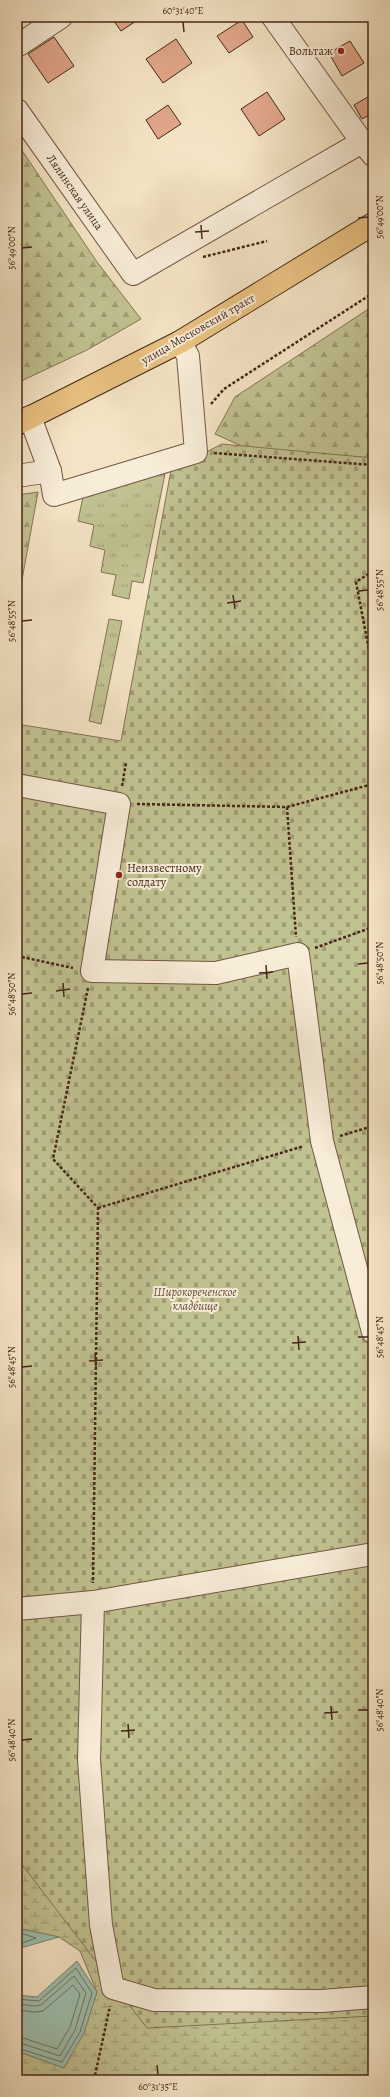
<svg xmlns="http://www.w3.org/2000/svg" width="390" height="2097" viewBox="0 0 390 2097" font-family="Alegreya,serif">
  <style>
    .grass { fill: url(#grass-tufts); stroke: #847454 }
    .forest { fill: url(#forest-firs); stroke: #847454 }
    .wetland { fill: url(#wetland-marsh); stroke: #847454 }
    .cemetery { fill: url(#cemetery-stones); stroke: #847454 }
    .water { fill: #9dbfae; stroke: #7b8272 }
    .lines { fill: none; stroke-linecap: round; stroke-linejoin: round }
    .shore { stroke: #727262; stroke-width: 1 }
    .building { fill: #e1a78b; stroke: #472617 }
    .minor-casing { stroke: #725642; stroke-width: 24 }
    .major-casing { stroke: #472617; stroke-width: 24 }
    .path { stroke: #472617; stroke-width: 2.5; stroke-dasharray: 3 2; stroke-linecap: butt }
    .minor { stroke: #f8edd9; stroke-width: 22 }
    .major { stroke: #eac282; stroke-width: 22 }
    .ticks { fill: none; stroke: #472617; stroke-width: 1.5 }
    .poi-dot { fill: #8f2418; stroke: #f8edd9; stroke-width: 1.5 }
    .labels { text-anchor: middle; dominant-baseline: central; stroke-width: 4; stroke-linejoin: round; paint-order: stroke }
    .poi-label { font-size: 12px; fill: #472617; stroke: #f8edd9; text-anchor: end }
    .street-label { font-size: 12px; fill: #472617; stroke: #f8edd9 }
    .park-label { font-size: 12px; font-style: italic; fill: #664d36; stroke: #f8edd9 }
    .neatline { fill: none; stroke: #472617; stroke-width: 1.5 }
    .ticks-label { font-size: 10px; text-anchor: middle; fill: #472617 }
  </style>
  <defs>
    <pattern id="grass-tufts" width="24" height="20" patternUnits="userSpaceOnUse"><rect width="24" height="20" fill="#c1c291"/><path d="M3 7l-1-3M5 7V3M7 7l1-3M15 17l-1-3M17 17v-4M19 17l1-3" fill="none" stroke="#9f9d75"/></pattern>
    <pattern id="forest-firs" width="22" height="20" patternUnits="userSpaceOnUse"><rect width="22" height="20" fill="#c1c291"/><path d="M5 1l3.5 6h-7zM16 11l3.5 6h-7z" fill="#9f9d75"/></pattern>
    <pattern id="wetland-marsh" width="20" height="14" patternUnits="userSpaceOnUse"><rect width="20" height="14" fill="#c1c291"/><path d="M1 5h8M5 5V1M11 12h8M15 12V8" fill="none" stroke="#9f9d75"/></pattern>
    <pattern id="cemetery-stones" width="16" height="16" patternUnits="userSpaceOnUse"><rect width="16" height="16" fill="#c1c291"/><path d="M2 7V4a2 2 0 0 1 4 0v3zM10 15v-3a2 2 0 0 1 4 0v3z" fill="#9f9d75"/></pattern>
  </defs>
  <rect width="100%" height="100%" fill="#f4e4c5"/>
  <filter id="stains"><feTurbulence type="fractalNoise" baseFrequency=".005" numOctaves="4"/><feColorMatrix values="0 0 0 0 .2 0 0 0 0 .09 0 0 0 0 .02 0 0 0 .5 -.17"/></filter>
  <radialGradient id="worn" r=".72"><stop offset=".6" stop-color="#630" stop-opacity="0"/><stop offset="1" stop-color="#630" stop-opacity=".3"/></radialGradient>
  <g class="grass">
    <polygon points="166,469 143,583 132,581 129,599 112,595 116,575 101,572 105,550 90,546 94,525 78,521 84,492"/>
    <polygon points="109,619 122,621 101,724 89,721"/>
  </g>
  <g class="forest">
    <polygon points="17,143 97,262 141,319 87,350 17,383"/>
    <polygon points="373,306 373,458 246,448 215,434 235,397"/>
    <polygon points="38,492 17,607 17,495"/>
  </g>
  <polygon class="wetland" points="66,1854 373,1936 373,2080 17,2080 17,2051 64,2068 97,1992 80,1951 59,1937 17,1928 17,1859"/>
  <polygon class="cemetery" points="222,444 373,458 373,2016 147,2028 17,1858 17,724 121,741 171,470"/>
  <g class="water">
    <polygon points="17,1928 59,1937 17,1949"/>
    <polygon points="77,1961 97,1992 84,2033 64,2068 17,2051 17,1995 37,1997"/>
  </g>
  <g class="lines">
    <g class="shore">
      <polyline points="17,1932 36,1938 17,1945"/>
      <polyline points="17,1999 39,2001 76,1968 92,1993 80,2032 62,2062 17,2048"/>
      <polyline points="17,2004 36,2006 41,2005 74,1976 86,1993 75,2030 60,2056 17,2042"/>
      <polyline points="17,2010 35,2012 43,2011 73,1985 80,1994 70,2027 57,2049 17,2036"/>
    </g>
  </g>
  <g class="building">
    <polygon points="111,17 142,17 121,31"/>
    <polygon points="242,20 253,37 229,53 217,36"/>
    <polygon points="54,37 74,66 48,83 28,54"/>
    <polygon points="176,39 192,63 163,83 146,59"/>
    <polygon points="350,41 364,63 342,76 329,53"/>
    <polygon points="267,92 285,119 259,136 241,109"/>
    <polygon points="373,94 373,113 362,119 354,105"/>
    <polygon points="168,105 181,124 158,139 146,120"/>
  </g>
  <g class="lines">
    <g class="minor-casing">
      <g id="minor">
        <polyline points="273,17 362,142 373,155"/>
        <polyline points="17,46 61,17"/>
        <polyline points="17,110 133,274 362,142"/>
        <polyline points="30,417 50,471 54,495 196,452 188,356 180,342"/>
        <polyline points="17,476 50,471"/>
        <polyline points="17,785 119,804 92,971 216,973 298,954 322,1141 373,1332"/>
        <polyline points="93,1602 89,1760 101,1925 113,1988 154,2000 322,2001 373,1997"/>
        <polyline points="17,1609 93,1602 373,1554"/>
      </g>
    </g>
    <g class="major-casing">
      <polyline id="major" points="17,424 180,342 373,224"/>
    </g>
    <g class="path">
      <polyline points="203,257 267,241"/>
      <polyline points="211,404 224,389 373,293"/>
      <polyline points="214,453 373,465"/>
      <polyline points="373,571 356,582 373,671"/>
      <polyline points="122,786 126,763"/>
      <polyline points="137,804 287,807 373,784"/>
      <polyline points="287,807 296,937"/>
      <polyline points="315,948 373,927"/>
      <polyline points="17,956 73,968"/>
      <polyline points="88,988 53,1159 98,1208 93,1583"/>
      <polyline points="340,1136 373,1126"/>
      <polyline points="98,1208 304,1146"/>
      <polyline points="94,2080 110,2006"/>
    </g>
    <use href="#minor" class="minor"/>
    <use href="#major" class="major"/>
  </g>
  <path class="ticks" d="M183,22L184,32M358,218L368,217M201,225L202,239M195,232L209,231M22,248L32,247M358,591L368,590M233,595L235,609M227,603L241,601M22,621L32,620M358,964L368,963M266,965L267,979M259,973L273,972M63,983L64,997M56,991L70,989M22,994L32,993M298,1336L299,1350M358,1337H368M292,1343L306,1342M95,1353L96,1367M89,1361L103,1360M22,1367L32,1366M331,1706L332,1720M358,1710H368M324,1713L338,1712M128,1724L129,1738M121,1731L135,1730M22,1740L32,1739M157,2065L158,2075"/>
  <g class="poi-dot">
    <circle cx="341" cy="51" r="4"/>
    <circle cx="119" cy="875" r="4"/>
  </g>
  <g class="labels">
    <g class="poi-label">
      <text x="333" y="51">Вольтаж</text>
      <text x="127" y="868" text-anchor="start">Неизвестному<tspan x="127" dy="14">солдату</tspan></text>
    </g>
    <g class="street-label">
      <text transform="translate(75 192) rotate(55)">Лялинская улица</text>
      <text transform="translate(198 329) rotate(-30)">улица Московский тракт</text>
    </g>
    <g class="park-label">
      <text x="195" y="1292">Широкореченское<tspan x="195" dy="14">кладбище</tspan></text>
    </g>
  </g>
  <rect width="390" height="2097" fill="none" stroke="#f4e4c5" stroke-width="44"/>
  <rect x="22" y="22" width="346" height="2053" class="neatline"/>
  <g class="ticks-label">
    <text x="183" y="14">60°31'40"E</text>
    <text transform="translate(379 217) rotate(-90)" y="4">56°49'00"N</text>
    <text transform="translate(11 248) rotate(-90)" y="4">56°49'00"N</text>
    <text transform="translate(379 590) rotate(-90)" y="4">56°48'55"N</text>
    <text transform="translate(11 621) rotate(-90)" y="4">56°48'55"N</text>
    <text transform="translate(379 963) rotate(-90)" y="4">56°48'50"N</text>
    <text transform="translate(11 994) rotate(-90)" y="4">56°48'50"N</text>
    <text transform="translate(379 1337) rotate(-90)" y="4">56°48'45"N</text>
    <text transform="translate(11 1367) rotate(-90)" y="4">56°48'45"N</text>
    <text transform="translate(379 1710) rotate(-90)" y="4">56°48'40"N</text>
    <text transform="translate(11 1740) rotate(-90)" y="4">56°48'40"N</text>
    <text x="158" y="2090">60°31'35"E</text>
  </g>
  <rect width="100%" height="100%" filter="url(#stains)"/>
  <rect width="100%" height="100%" fill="url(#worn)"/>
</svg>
